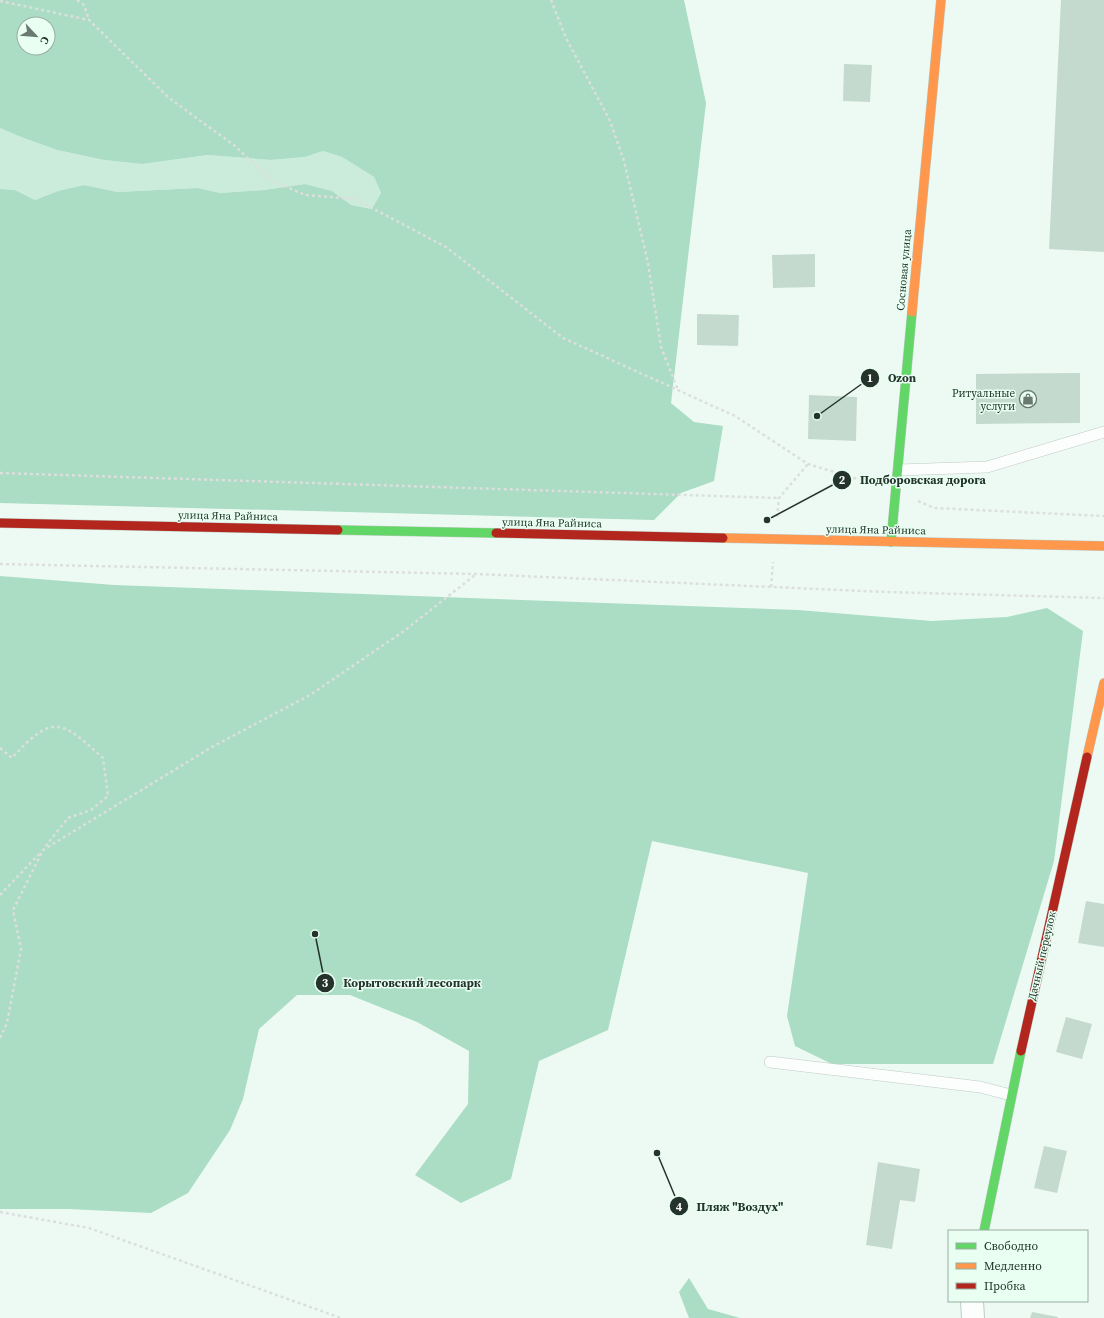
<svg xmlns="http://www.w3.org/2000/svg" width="1104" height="1318" viewBox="0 0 1104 1318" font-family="'Source Serif 4',serif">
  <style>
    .green { fill: #cbecda }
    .forest { fill: #aaddc3; fill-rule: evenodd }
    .building { fill: #c5dacf }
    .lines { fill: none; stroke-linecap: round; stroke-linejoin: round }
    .lane-casing { stroke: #bfcbc4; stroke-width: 12 }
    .street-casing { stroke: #bfcbc4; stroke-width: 24 }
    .fast-casing { stroke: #bfcbc4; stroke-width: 10 }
    .slow-casing { stroke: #bfcbc4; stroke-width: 10 }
    .jam-casing { stroke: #bfcbc4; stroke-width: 10 }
    .path { stroke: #dbdfdd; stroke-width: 2.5; stroke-dasharray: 3 3; stroke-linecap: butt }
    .lane { stroke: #fcfefd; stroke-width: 11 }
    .street { stroke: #fcfefd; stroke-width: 22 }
    .fast { stroke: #63d668; stroke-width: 9 }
    .slow { stroke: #ff974d; stroke-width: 9 }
    .jam { stroke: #b3261e; stroke-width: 9 }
    .labels { text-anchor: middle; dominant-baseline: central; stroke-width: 3; stroke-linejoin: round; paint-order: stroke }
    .street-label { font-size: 11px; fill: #24332b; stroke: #e8fff2 }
    .poi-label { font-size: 11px; fill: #24332b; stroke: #e8fff2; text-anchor: end }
    .leader { fill: none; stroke: #24332b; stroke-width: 1.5 }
    .callout-dot { fill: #24332b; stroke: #e8fff2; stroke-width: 1.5 }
    .mark-label { font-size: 12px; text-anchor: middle; font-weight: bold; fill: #fff }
    .callout-label { font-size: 12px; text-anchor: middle; font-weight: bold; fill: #24332b; stroke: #e8fff2; stroke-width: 3; stroke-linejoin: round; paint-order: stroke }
  </style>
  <rect width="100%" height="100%" fill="#edfaf3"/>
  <polygon class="green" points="0,128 21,137 57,150 104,160 142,164 208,155 271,160 305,157 323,151 342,157 374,177 381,193 373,209 351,205 332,191 305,184 264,190 220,193 198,188 116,192 84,185 58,191 35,200 15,190 0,189"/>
  <g class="forest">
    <path d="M0,0H684L706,103L671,403L694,422L723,426L714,481L681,493L654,520L0,503V189L15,190L35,200L58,191L84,185L117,192L198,188L220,193L264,190L305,184L332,191L351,205L372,209L381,193L374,177L342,157L323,151L305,157L271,160L208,155L142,164L104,160L57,150L21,137L0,128ZM24,24H48V48H24Z"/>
    <polygon points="0,576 114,585 798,610 932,621 1007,617 1047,608 1083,631 1054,861 993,1064 832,1064 795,1046 787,1016 808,873 652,841 608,1030 539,1061 511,1179 461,1203 415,1175 468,1104 469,1051 417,1022 350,995 297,995 259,1029 243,1099 230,1130 188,1193 151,1213 69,1209 0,1209"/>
    <polygon points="689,1278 708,1309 740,1318 689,1318 679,1292"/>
  </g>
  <g class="building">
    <polygon points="1061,0 1104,0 1104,252 1049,249"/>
    <polygon points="844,64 872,65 870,102 843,101"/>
    <polygon points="815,254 815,287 773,288 772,255"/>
    <polygon points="697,314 739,315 738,346 697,345"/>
    <polygon points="1080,373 1080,423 976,424 976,374"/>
    <polygon points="809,395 857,397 856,441 808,439"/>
    <polygon points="1086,901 1104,904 1104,947 1078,943"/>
    <polygon points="1066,1017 1092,1024 1082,1059 1056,1052"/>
    <polygon points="1044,1146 1067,1151 1057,1193 1034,1188"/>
    <polygon points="878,1162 920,1169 915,1202 900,1200 892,1249 866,1245"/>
    <polygon points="1032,1312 1058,1317 1058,1318 1030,1318"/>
  </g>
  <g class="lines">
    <g class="lane-casing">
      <g id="lane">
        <polyline points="898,470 987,467 1104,432"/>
        <polyline points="770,1062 980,1087 1011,1095"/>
      </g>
    </g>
    <g class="street-casing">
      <polyline id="street" points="972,1301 973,1318"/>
    </g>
    <g class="fast-casing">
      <g id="fast">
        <polyline points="338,530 496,533"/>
        <polyline points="891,542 912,312"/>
        <polyline points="984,1231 1021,1051"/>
      </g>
    </g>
    <g class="slow-casing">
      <g id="slow">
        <polyline points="912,312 941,0"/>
        <polyline points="723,538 1104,546"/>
        <polyline points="1087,757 1104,683"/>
      </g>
    </g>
    <g class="jam-casing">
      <g id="jam">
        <polyline points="0,523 338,530"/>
        <polyline points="496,533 723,538"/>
        <polyline points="1021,1051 1087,757"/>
      </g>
    </g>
    <g class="path">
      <polyline points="77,0 84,5 89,20"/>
      <polyline points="551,0 566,38 610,121 624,161 648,263 661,347 678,390"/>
      <polyline points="0,1 89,20 169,98 235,146 271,180 305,195 355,199 446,247 563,338 735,416 808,464 874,484"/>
      <polyline points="0,473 779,498"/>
      <polyline points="918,501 934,508 1104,516"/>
      <polyline points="777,517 779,498 808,464"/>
      <polyline points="0,564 476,574 886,592 1104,598"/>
      <polyline points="771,587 773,562"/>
      <path d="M0,748L12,758C53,713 61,720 103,758L108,796L91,810L68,818L44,848"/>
      <polyline points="0,895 41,852"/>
      <polyline points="0,1038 7,1023 21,949 13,910 43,850 212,747 310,695 404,631 475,575"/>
      <polyline points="0,1212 89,1228 341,1318"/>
    </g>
    <use href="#lane" class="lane"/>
    <use href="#street" class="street"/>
    <use href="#fast" class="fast"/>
    <use href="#slow" class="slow"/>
    <use href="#jam" class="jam"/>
  </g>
  <defs>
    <g id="shop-ring" transform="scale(0.9)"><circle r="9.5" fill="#e8fff2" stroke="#6a7971" stroke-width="1.5"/><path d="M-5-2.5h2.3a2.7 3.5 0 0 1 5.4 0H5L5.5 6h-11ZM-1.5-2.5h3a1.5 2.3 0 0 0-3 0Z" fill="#6a7971"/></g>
  </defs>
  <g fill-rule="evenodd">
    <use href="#shop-ring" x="1028" y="399"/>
  </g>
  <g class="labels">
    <g class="street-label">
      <text transform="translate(904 270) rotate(-85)">Сосновая улица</text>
      <text transform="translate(228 516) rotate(1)">улица Яна Райниса</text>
      <text transform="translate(552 523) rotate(1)">улица Яна Райниса</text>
      <text transform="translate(876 530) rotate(1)">улица Яна Райниса</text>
      <text transform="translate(1042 956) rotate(-77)">Дачный переулок</text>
    </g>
    <g class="poi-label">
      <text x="1015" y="393">Ритуальные<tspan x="1015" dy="13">услуги</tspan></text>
    </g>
  </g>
  <path class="leader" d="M817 416L870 378M767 520L842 480M315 934L325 983M657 1153L679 1206"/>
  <g class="callout-dot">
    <circle cx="817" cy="416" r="4"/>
    <circle cx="767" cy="520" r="4"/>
    <circle cx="315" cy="934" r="4"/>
    <circle cx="657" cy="1153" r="4"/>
    <circle cx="870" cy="378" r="10"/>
    <circle cx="842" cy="480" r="10"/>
    <circle cx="325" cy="983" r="10"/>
    <circle cx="679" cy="1206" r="10"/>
  </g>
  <g class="mark-label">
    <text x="870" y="382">1</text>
    <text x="842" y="484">2</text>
    <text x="325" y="987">3</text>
    <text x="679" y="1211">4</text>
  </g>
  <g class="callout-label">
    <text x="902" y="382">Ozon</text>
    <text x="923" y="484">Подборовская дорога</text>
    <text x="412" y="987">Корытовский лесопарк</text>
    <text x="740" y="1211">Пляж "Воздух"</text>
  </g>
  <rect x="948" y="1230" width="140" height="72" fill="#e8fff2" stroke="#9aada2"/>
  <rect x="956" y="1243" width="20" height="6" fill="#63d668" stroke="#9aada2"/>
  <text x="984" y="1250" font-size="12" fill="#24332b">Свободно</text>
  <rect x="956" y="1263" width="20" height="6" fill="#ff974d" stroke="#9aada2"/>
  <text x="984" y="1270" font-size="12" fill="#24332b">Медленно</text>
  <rect x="956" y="1283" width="20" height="6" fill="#b3261e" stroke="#9aada2"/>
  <text x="984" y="1290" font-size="12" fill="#24332b">Пробка</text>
  <g transform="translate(36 36) rotate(116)"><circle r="19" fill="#e8fff2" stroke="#9aada2"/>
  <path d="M0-3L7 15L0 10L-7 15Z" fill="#6a7971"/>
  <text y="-6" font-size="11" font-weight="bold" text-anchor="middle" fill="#24332b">С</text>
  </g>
</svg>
